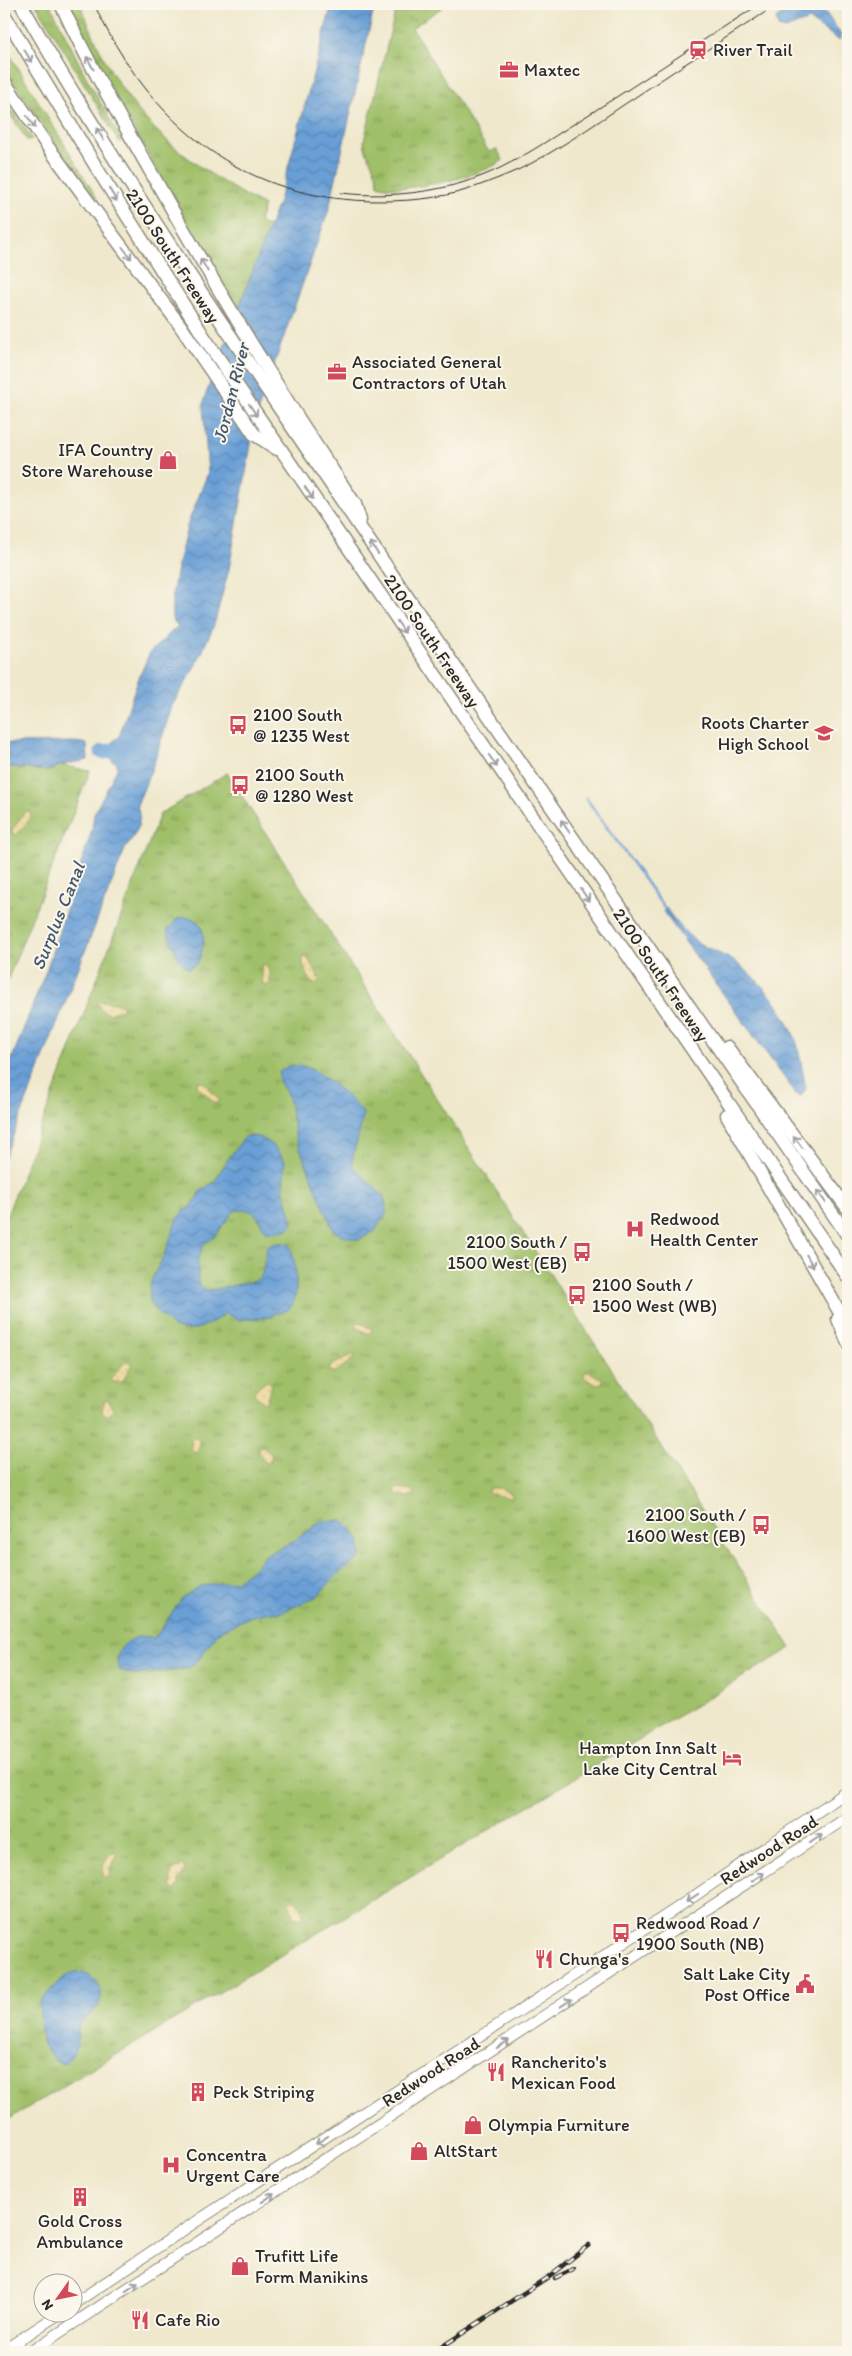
<svg xmlns="http://www.w3.org/2000/svg" width="852" height="2356" viewBox="0 0 852 2356" font-family="Itim,sans-serif">
  <style>
    .grass { fill: url(#grass-tufts); stroke: #65754a }
    .sand { fill: url(#sand-dots); stroke: #8c8264 }
    .water { fill: url(#water-waves); stroke: #4a6580 }
    .lines { fill: none; stroke-linecap: round; stroke-linejoin: round }
    .stream { stroke: #699fd6; stroke-width: 2.5 }
    .river { stroke: #699fd6; stroke-width: 15 }
    .major-casing { stroke: #8d8a7c; stroke-width: 12 }
    .highway-casing { stroke: #8d8a7c; stroke-width: 15 }
    .major { stroke: #fff; stroke-width: 10 }
    .highway { stroke: #fff; stroke-width: 12 }
    .tram { stroke: #2b2b2b; stroke-width: 1 }
    .rail-casing { stroke: #2b2b2b; stroke-width: 4.5 }
    .rail { stroke: #fbf7ec; stroke-width: 2.5; stroke-dasharray: 8; stroke-linecap: butt }
    .oneway { stroke: #a0a0a0 }
    .labels { text-anchor: middle; dominant-baseline: central; stroke-width: 4; stroke-linejoin: round; paint-order: stroke }
    .poi-label { font-size: 18px; fill: #2b2b2b; stroke: #fbf7ec; text-anchor: start }
    .street-label { font-size: 18px; fill: #2b2b2b; stroke: #fbf7ec }
    .water-label { font-size: 19px; font-style: italic; fill: #44596f; stroke: #fbf7ec }
  </style>
  <defs>
    <pattern id="grass-tufts" width="24" height="20" patternUnits="userSpaceOnUse" patternTransform="scale(1.25)"><rect width="24" height="20" fill="#9fbf68"/><path d="M3 7l-1-3M5 7V3M7 7l1-3M15 17l-1-3M17 17v-4M19 17l1-3" fill="none" stroke="#829b56"/></pattern>
    <pattern id="sand-dots" width="8" height="8" patternUnits="userSpaceOnUse" patternTransform="scale(1.25)"><rect width="8" height="8" fill="#eeda9e"/><path d="M2 2h.1M6 6h.1" fill="none" stroke="#cb8" stroke-width="1.8" stroke-linecap="round"/></pattern>
    <pattern id="water-waves" width="16" height="10" patternUnits="userSpaceOnUse" patternTransform="scale(1.25)"><rect width="16" height="10" fill="#699fd6"/><path d="M0 5q4-4 8 0t8 0" fill="none" stroke="#5782ae"/></pattern>
  </defs>
  <rect width="100%" height="100%" fill="#fbf7ec"/>
  <filter id="ink" filterUnits="userSpaceOnUse"><feTurbulence type="fractalNoise" baseFrequency=".02" numOctaves="2"/><feDisplacementMap in="SourceGraphic" scale="10" xChannelSelector="R" yChannelSelector="G"/><feConvolveMatrix kernelMatrix="1 2 1 2 8 2 1 2 1" color-interpolation-filters="sRGB"/></filter>
  <filter id="wash" filterUnits="userSpaceOnUse"><feTurbulence type="fractalNoise" baseFrequency=".0096" numOctaves="4" result="noise"/><feDisplacementMap in="SourceGraphic" scale="20" xChannelSelector="R" yChannelSelector="G"/><feGaussianBlur stdDeviation="1.12" result="paint"/><feColorMatrix in="noise" values="0 0 0 0 0 0 0 0 0 0 0 0 0 0 0 0 0 1.4 0 .05"/><feComposite in="paint" operator="in"/></filter>
  <g filter="url(#wash)">
    <rect width="100%" height="100%" fill="#efe8cc"/>
    <g class="grass">
      <polygon points="36,4 50,4 85,75 122,141 119,142"/>
      <path d="M69,4H80C91,29 101,56 116,79C151,138 206,174 264,206L259,222L271,228L246,325L113,93Z"/>
      <path d="M397,4H447L412,28L489,152L497,149L503,160C484,176 401,195 378,185C378,168 365,157 364,141Z"/>
      <polygon points="4,45 97,198 94,200 4,68"/>
      <polygon points="4,98 32,139 27,140 4,105"/>
      <polygon points="61,765 90,771 4,989 4,766 48,771"/>
      <polygon points="227,773 791,1648 4,2122 4,1223 160,814"/>
    </g>
    <g class="sand">
      <polygon points="30,811 31,818 17,834 13,835 12,830 25,812"/>
      <polygon points="307,957 320,980 315,984 311,983 303,965 303,958"/>
      <polygon points="265,965 270,972 270,983 266,986 263,984 261,966"/>
      <path d="M100,1001C104,1001 119,1004 122,1005V1009L109,1014L102,1010L98,1004Z"/>
      <path d="M199,1081C208,1082 212,1094 219,1099V1103H214C209,1096 202,1092 197,1086Z"/>
      <polygon points="359,1322 372,1329 371,1333 367,1333 357,1327 356,1324"/>
      <polygon points="351,1355 355,1357 336,1372 329,1371 331,1366"/>
      <polygon points="130,1361 131,1366 122,1382 113,1382 111,1379 125,1362"/>
      <polygon points="585,1372 589,1372 603,1379 602,1383 597,1385 584,1378"/>
      <polygon points="267,1381 272,1384 265,1404 254,1394 255,1390"/>
      <polygon points="105,1399 108,1400 113,1410 109,1415 106,1415 102,1411"/>
      <polygon points="194,1437 200,1441 199,1450 196,1453 191,1451 191,1439"/>
      <polygon points="261,1446 272,1455 269,1463 266,1463 257,1450"/>
      <polygon points="398,1488 412,1490 416,1494 408,1497 396,1494 395,1490"/>
      <polygon points="491,1488 500,1488 512,1494 511,1498 489,1494 488,1490"/>
      <path d="M115,1851L117,1856L110,1868V1874L105,1878C100,1869 106,1854 115,1851Z"/>
      <polygon points="183,1865 185,1871 179,1880 179,1886 174,1890 171,1886 171,1872"/>
      <polygon points="294,1899 302,1908 304,1916 302,1918 293,1917 289,1902"/>
    </g>
    <g class="water">
      <path d="M332,4H375L329,209L256,416L229,569L214,625L199,659L172,706L154,763L137,805C143,824 136,834 125,849L4,1159V1079L47,968L92,830L94,814L117,769V763L112,761V742L119,737L137,682L150,652L178,626L172,619V596L177,568L188,523L208,473L203,405L206,394L279,201Z"/>
      <polygon points="798,4 820,4 841,35 839,40 809,20 785,29 778,27 776,18"/>
      <polygon points="76,742 87,744 88,760 61,765 48,771 4,766 4,743"/>
      <path d="M666,908C675,921 685,933 697,942C709,950 723,954 735,962C763,982 788,1013 798,1047C801,1061 803,1075 806,1089L801,1096L796,1094L665,914L663,911Z"/>
      <path d="M186,917C210,920 205,948 197,964L188,969L179,960L167,931L178,918Z"/>
      <path d="M290,1065C295,1066 301,1065 306,1067C320,1071 354,1101 363,1113C362,1131 353,1147 352,1165L384,1197L387,1212L375,1231L358,1240L343,1236L333,1230L296,1139L288,1096L279,1081V1072Z"/>
      <path d="M247,1136C266,1135 275,1147 285,1161L283,1188L293,1222L290,1228L286,1230L267,1232C255,1217 259,1207 234,1211L214,1237L204,1244L198,1259V1284L204,1289L211,1290L255,1281L262,1275L267,1247C275,1242 280,1242 289,1244C296,1256 300,1295 291,1307C287,1312 279,1313 273,1314L272,1317L238,1320L225,1313C216,1322 192,1334 179,1329C173,1328 167,1322 163,1318C159,1314 153,1309 151,1303C145,1284 157,1271 164,1255C172,1239 172,1223 184,1210L190,1209L200,1192L210,1184H214C216,1176 240,1140 247,1136Z"/>
      <path d="M342,1520L351,1528L359,1540L361,1554L359,1559L340,1572L316,1597L280,1613L270,1612L252,1616L224,1629L217,1634L196,1663L186,1669L137,1675L119,1670C110,1649 134,1631 153,1638L158,1634L182,1598L200,1586L236,1581L255,1567L264,1556L294,1541L320,1522Z"/>
      <path d="M73,1972C93,1971 110,1990 96,2009C91,2015 83,2019 78,2025C78,2042 78,2052 64,2063L55,2061L42,2042L39,2003L61,1979Z"/>
    </g>
    <g class="lines">
      <polyline class="stream" points="586,798 665,909"/>
      <polyline class="river" points="102,752 131,749"/>
    </g>
  </g>
  <g filter="url(#ink)">
    <g class="lines">
      <g class="major-casing">
        <g id="major">
          <polyline points="72,2305 188,2227 674,1910 848,1791"/>
          <polyline points="4,2350 59,2314"/>
          <polyline points="30,2352 848,1817"/>
        </g>
      </g>
      <g class="highway-casing">
        <g id="highway">
          <path d="M21,4C117,172 228,332 336,492C505,742 677,988 848,1236"/>
          <path d="M61,4C89,65 123,123 156,181C218,292 284,399 355,504L360,520"/>
          <polyline points="4,14 101,175 206,340 848,1277"/>
          <polyline points="4,81 48,147 179,324 254,434 277,449"/>
          <polyline points="727,1047 848,1209"/>
          <polyline points="727,1115 848,1327"/>
          <polyline points="838,1319 848,1342"/>
        </g>
      </g>
      <use href="#major" class="major"/>
      <use href="#highway" class="highway"/>
      <g class="tram">
        <path d="M94,4C151,125 243,202 382,201C416,201 452,197 483,184C499,178 517,171 532,163C569,143 605,117 640,94C686,63 732,34 778,4"/>
        <path d="M341,193C393,199 454,191 500,168C531,153 559,133 588,115C646,79 702,40 760,4"/>
      </g>
      <g class="rail-casing">
        <g id="rail">
          <polyline points="555,2278 573,2269"/>
          <polyline points="434,2352 548,2277 589,2245"/>
        </g>
      </g>
      <use href="#rail" class="rail"/>
    </g>
    <defs><path id="oneway-shaft" d="M-6 0H5M1.5-3L5.5 0L1.5 3" fill="none" stroke-width="1.6" stroke-linecap="round" stroke-linejoin="round" transform="scale(1.25)"/></defs>
    <g class="oneway">
      <use href="#oneway-shaft" transform="translate(28 56) rotate(59)"/>
      <use href="#oneway-shaft" transform="translate(90 63) rotate(-119)"/>
      <use href="#oneway-shaft" transform="translate(31 122) rotate(56)"/>
      <use href="#oneway-shaft" transform="translate(100 134) rotate(-121)"/>
      <use href="#oneway-shaft" transform="translate(113 195) rotate(58)"/>
      <use href="#oneway-shaft" transform="translate(127 253) rotate(53)"/>
      <use href="#oneway-shaft" transform="translate(204 265) rotate(-120)"/>
      <use href="#oneway-shaft" transform="translate(253 410) rotate(56)"/>
      <use href="#oneway-shaft" transform="translate(309 493) rotate(56)"/>
      <use href="#oneway-shaft" transform="translate(374 548) rotate(-124)"/>
      <use href="#oneway-shaft" transform="translate(401 627) rotate(56)"/>
      <use href="#oneway-shaft" transform="translate(493 761) rotate(56)"/>
      <use href="#oneway-shaft" transform="translate(565 826) rotate(-124)"/>
      <use href="#oneway-shaft" transform="translate(585 895) rotate(56)"/>
      <use href="#oneway-shaft" transform="translate(798 1142) rotate(-127)"/>
      <use href="#oneway-shaft" transform="translate(821 1196) rotate(-125)"/>
      <use href="#oneway-shaft" transform="translate(810 1261) rotate(60)"/>
      <use href="#oneway-shaft" transform="translate(816 1839) rotate(-34)"/>
      <use href="#oneway-shaft" transform="translate(758 1877) rotate(-33)"/>
      <use href="#oneway-shaft" transform="translate(692 1898) rotate(146)"/>
      <use href="#oneway-shaft" transform="translate(566 2003) rotate(-33)"/>
      <use href="#oneway-shaft" transform="translate(503 2044) rotate(-33)"/>
      <use href="#oneway-shaft" transform="translate(322 2140) rotate(147)"/>
      <use href="#oneway-shaft" transform="translate(268 2198) rotate(-33)"/>
      <use href="#oneway-shaft" transform="translate(132 2287) rotate(-33)"/>
    </g>
  </g>
  <defs>
    <g id="station-bare" transform="scale(1.5)"><path d="M-3-6H3Q5-6 5-4V2Q5 4 3 4L4.5 6H3L1.5 4h-3L-3 6H-4.5L-3 4Q-5 4-5 2V-4Q-5-6-3-6ZM-3.5-4v3h7v-3ZM-3.5 1v1.5H-2V1ZM2 1v1.5H3.5V1Z" fill="#d1495b" stroke="#fbf7ec" stroke-width="2.5" paint-order="stroke"/></g>
    <g id="office-bare" transform="scale(1.5)"><path d="M-6-3h4V-5.5h4V-3h4V5H-6ZM-1-4.5V-3h2v-1.5ZM-6 0V1H6V0Z" fill="#d1495b" stroke="#fbf7ec" stroke-width="2.5" paint-order="stroke"/></g>
    <g id="shop-bare" transform="scale(1.5)"><path d="M-5-2.5h2.3a2.7 3.5 0 0 1 5.4 0H5L5.5 6h-11ZM-1.5-2.5h3a1.5 2.3 0 0 0-3 0Z" fill="#d1495b" stroke="#fbf7ec" stroke-width="2.5" paint-order="stroke"/></g>
    <g id="bus-bare" transform="scale(1.5)"><path d="M-5-6H5V4H4V6H2V4H-2V6H-4V4H-5ZM-3.5-4V0h7V-4ZM-3.5 1.2v1.5H-2V1.2ZM2 1.2v1.5H3.5V1.2Z" fill="#d1495b" stroke="#fbf7ec" stroke-width="2.5" paint-order="stroke"/></g>
    <g id="school-bare" transform="scale(1.5)"><path d="M0-5L7-2L0 1L-7-2ZM-4 1L0 2.5L4 1V4Q0 6-4 4Z" fill="#d1495b" stroke="#fbf7ec" stroke-width="2.5" paint-order="stroke"/></g>
    <g id="hospital-bare" transform="scale(1.5)"><path d="M-5-5h3v3.5h4V-5h3V5h-3V1.5h-4V5h-3Z" fill="#d1495b" stroke="#fbf7ec" stroke-width="2.5" paint-order="stroke"/></g>
    <g id="hotel-bare" transform="scale(1.5)"><path d="M-6-4.5h1.5V1H6V5H4.5V3h-9V5H-6ZM-4 0a1.8 1.8 0 1 1 3.6 0ZM.5 0V-2.5h3Q6-2.5 6 0Z" fill="#d1495b" stroke="#fbf7ec" stroke-width="2.5" paint-order="stroke"/></g>
    <g id="restaurant-bare" transform="scale(1.5)"><path d="M-5-6h1v4h1v-4h1v4h1v-4h1v5L-1.5 .5V6h-2V.5L-5-1ZM5-6V6H3V1.5H1.5Q1.5-4 5-6Z" fill="#d1495b" stroke="#fbf7ec" stroke-width="2.5" paint-order="stroke"/></g>
    <g id="civic-bare" transform="scale(1.5)"><path d="M-.6-6.5H3V-4.5H.6V-3L4-1V1h2V6H-6V1h2V-1L-.6-3ZM-1.2 2.5V6h2.4V2.5Z" fill="#d1495b" stroke="#fbf7ec" stroke-width="2.5" paint-order="stroke"/></g>
    <g id="building-bare" transform="scale(1.5)"><path d="M-4-6H4V6H1V3H-1V6H-4ZM-2.5-4.3h1.7v1.8h-1.7ZM.8-4.3h1.7v1.8H.8ZM-2.5-1h1.7V.8h-1.7ZM.8-1h1.7V.8H.8Z" fill="#d1495b" stroke="#fbf7ec" stroke-width="2.5" paint-order="stroke"/></g>
  </defs>
  <g fill-rule="evenodd">
    <use href="#station-bare" x="698" y="50"/>
    <use href="#office-bare" x="509" y="70"/>
    <use href="#office-bare" x="337" y="372"/>
    <use href="#shop-bare" x="168" y="460"/>
    <use href="#bus-bare" x="238" y="725"/>
    <use href="#school-bare" x="824" y="733"/>
    <use href="#bus-bare" x="240" y="785"/>
    <use href="#hospital-bare" x="635" y="1229"/>
    <use href="#bus-bare" x="582" y="1252"/>
    <use href="#bus-bare" x="577" y="1295"/>
    <use href="#bus-bare" x="761" y="1525"/>
    <use href="#hotel-bare" x="732" y="1758"/>
    <use href="#bus-bare" x="621" y="1933"/>
    <use href="#restaurant-bare" x="544" y="1959"/>
    <use href="#civic-bare" x="805" y="1984"/>
    <use href="#restaurant-bare" x="496" y="2072"/>
    <use href="#building-bare" x="198" y="2092"/>
    <use href="#shop-bare" x="473" y="2125"/>
    <use href="#shop-bare" x="419" y="2151"/>
    <use href="#hospital-bare" x="171" y="2165"/>
    <use href="#building-bare" x="80" y="2197"/>
    <use href="#shop-bare" x="240" y="2266"/>
    <use href="#restaurant-bare" x="140" y="2320"/>
  </g>
  <g class="labels">
    <g class="poi-label">
      <text x="713" y="50">River Trail</text>
      <text x="524" y="70">Maxtec</text>
      <text x="352" y="362">Associated General<tspan x="352" dy="21">Contractors of Utah</tspan></text>
      <text x="153" y="450" text-anchor="end">IFA Country<tspan x="153" dy="21">Store Warehouse</tspan></text>
      <text x="253" y="715">2100 South<tspan x="253" dy="21">@ 1235 West</tspan></text>
      <text x="809" y="723" text-anchor="end">Roots Charter<tspan x="809" dy="21">High School</tspan></text>
      <text x="255" y="775">2100 South<tspan x="255" dy="21">@ 1280 West</tspan></text>
      <text x="650" y="1219">Redwood<tspan x="650" dy="21">Health Center</tspan></text>
      <text x="567" y="1242" text-anchor="end">2100 South /<tspan x="567" dy="21">1500 West (EB)</tspan></text>
      <text x="592" y="1285">2100 South /<tspan x="592" dy="21">1500 West (WB)</tspan></text>
      <text x="746" y="1515" text-anchor="end">2100 South /<tspan x="746" dy="21">1600 West (EB)</tspan></text>
      <text x="717" y="1748" text-anchor="end">Hampton Inn Salt<tspan x="717" dy="21">Lake City Central</tspan></text>
      <text x="636" y="1923">Redwood Road /<tspan x="636" dy="21">1900 South (NB)</tspan></text>
      <text x="559" y="1959">Chunga's</text>
      <text x="790" y="1974" text-anchor="end">Salt Lake City<tspan x="790" dy="21">Post Office</tspan></text>
      <text x="511" y="2062">Rancherito's<tspan x="511" dy="21">Mexican Food</tspan></text>
      <text x="213" y="2092">Peck Striping</text>
      <text x="488" y="2125">Olympia Furniture</text>
      <text x="434" y="2151">AltStart</text>
      <text x="186" y="2155">Concentra<tspan x="186" dy="21">Urgent Care</tspan></text>
      <text x="80" y="2221" text-anchor="middle">Gold Cross<tspan x="80" dy="21">Ambulance</tspan></text>
      <text x="255" y="2256">Trufitt Life<tspan x="255" dy="21">Form Manikins</tspan></text>
      <text x="155" y="2320">Cafe Rio</text>
    </g>
    <g class="street-label">
      <text transform="translate(173 256) rotate(57)">2100 South Freeway</text>
      <text transform="translate(432 641) rotate(56)">2100 South Freeway</text>
      <text transform="translate(661 975) rotate(56)">2100 South Freeway</text>
      <text transform="translate(769 1850) rotate(-33)">Redwood Road</text>
      <text transform="translate(431 2072) rotate(-33)">Redwood Road</text>
    </g>
    <g class="water-label">
      <text transform="translate(231 393) rotate(-76)">Jordan River</text>
      <text transform="translate(58 916) rotate(-68)">Surplus Canal</text>
    </g>
  </g>
  <rect width="852" height="2356" fill="none" stroke="#fbf7ec" stroke-width="20"/>
  <g transform="translate(58 2298) rotate(237)"><circle r="24" fill="#fbf7ec" stroke="#a8a59f"/>
  <path d="M0-4L9 19L0 12L-9 19Z" fill="#d1495b"/>
  <text y="-8" font-size="14" font-weight="bold" text-anchor="middle" fill="#2b2b2b">N</text>
  </g>
</svg>
